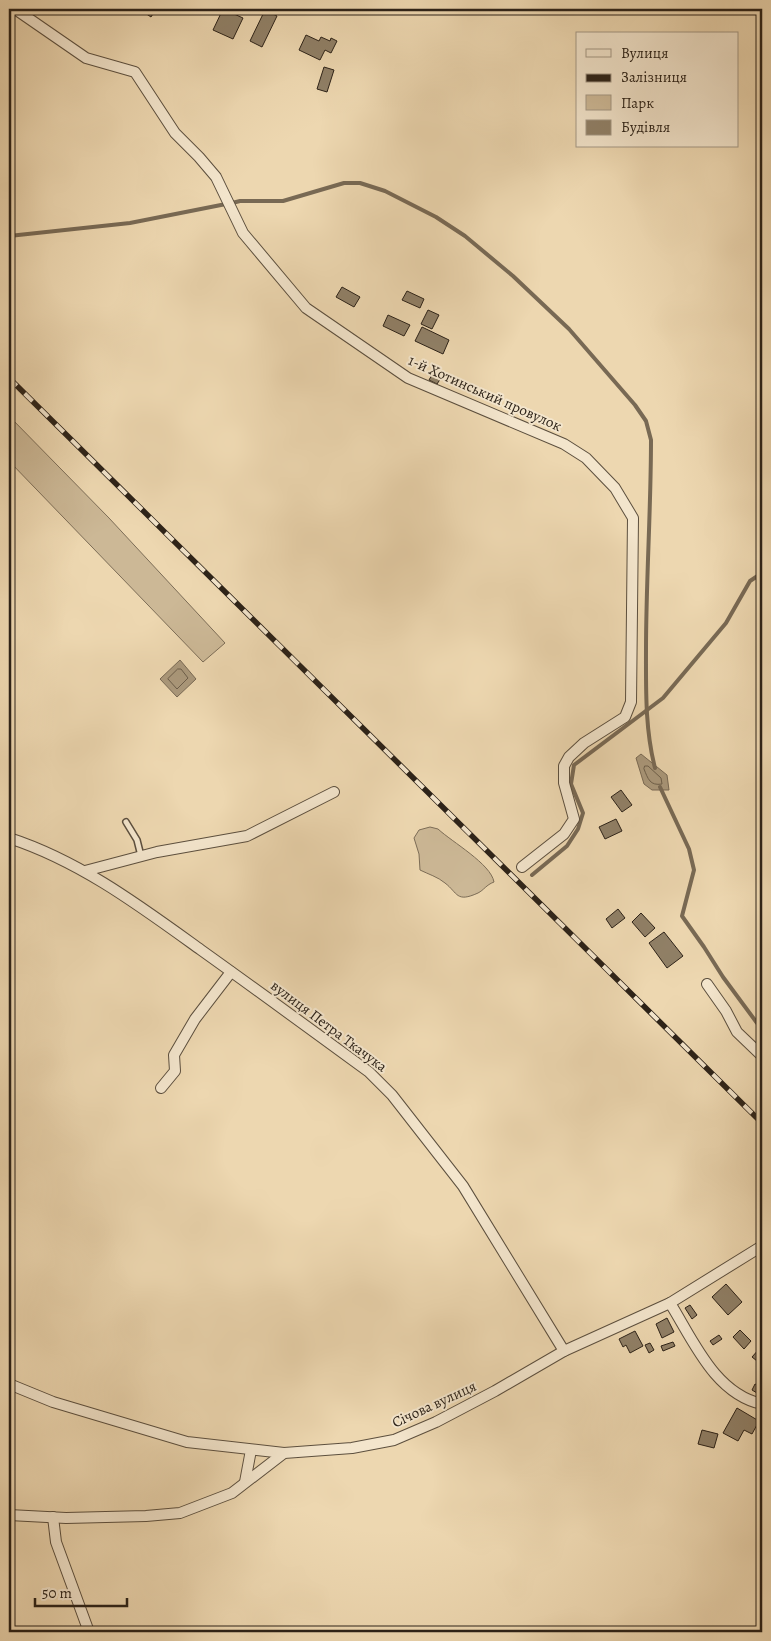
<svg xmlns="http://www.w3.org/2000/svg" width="771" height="1641" viewBox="0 0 771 1641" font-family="Alegreya,serif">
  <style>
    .green { fill: #ccb896; stroke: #7c6d57 }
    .water { fill: #ab997c; stroke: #786954 }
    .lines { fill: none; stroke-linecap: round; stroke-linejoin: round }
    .shore { stroke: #6c5e4a; stroke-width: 1 }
    .stream { stroke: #786954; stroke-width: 4 }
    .building { fill: #908067; stroke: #2c2218 }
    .lane-casing { stroke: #5c4f3e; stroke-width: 8 }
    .street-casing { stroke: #5c4f3e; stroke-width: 12 }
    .lane { stroke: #f3e5cc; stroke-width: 5 }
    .street { stroke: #f3e5cc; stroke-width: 10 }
    .rail-casing { stroke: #2c2218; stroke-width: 5.5 }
    .rail { stroke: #f3e5cc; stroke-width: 4; stroke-dasharray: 11; stroke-linecap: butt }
    .labels { text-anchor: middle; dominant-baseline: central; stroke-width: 4; stroke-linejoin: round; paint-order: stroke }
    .street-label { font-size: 15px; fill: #2c2218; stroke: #f3e5cc }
  </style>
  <rect width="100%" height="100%" fill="#edd7b0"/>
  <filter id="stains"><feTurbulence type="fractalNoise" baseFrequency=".004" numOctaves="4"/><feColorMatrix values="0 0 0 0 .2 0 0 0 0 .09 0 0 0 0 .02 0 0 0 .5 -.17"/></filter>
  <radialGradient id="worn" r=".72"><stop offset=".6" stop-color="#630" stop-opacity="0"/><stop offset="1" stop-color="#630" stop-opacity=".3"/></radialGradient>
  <g class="green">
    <polygon points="9,416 109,518 225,643 203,662 9,461"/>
    <path d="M430,827L438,829C452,842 491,864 494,882C486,885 484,890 478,893C456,903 458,893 445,883C438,877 428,874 420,870L419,854L414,838L419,830Z"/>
  </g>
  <g class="water">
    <polygon points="180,660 196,679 177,697 160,679"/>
    <polygon points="641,754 667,775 669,790 652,790 644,784 636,758"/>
  </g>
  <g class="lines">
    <g class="shore">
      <polygon points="178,669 181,669 188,678 177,689 168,679"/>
      <path d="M645,766H648L661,778L662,784C650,786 648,779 644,769Z"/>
    </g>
    <g class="stream">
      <path d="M232,203L240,201H283L344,183H360L385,191L436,217L465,236L513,276L569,329L635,405L646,421L651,440C651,510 646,580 646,650C646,690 645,729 655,768"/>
      <polyline points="9,236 130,223 226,204"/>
      <polyline points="660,787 689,849 694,870 682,916 704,947 723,977 757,1023 762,1027"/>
      <polyline points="532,875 567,846 578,829 583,813 571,784 574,765 663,698 726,623 750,581 762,573"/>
    </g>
  </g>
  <g class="building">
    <polygon points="147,9 156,9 151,17 145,13"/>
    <polygon points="206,9 220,9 218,14"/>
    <polygon points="223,9 243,18 233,39 213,30"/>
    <polygon points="241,9 253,9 251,13"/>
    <polygon points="265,10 277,16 262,47 250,41"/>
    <polygon points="306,35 319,41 321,37 330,41 331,38 337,41 331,53 325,50 320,60 299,50"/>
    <polygon points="324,67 334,70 327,92 317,89"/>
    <polygon points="342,287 360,297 354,307 336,297"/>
    <polygon points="407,291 424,299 420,308 402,300"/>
    <polygon points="428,310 439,315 432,329 421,324"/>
    <polygon points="388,315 410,325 404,336 383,326"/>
    <polygon points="422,327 449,340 443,354 415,341"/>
    <polygon points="433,373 441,378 437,384 429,380"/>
    <polygon points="621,790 632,805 622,812 611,797"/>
    <polygon points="616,819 622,831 605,839 599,827"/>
    <polygon points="618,909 625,918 612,928 606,919"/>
    <polygon points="641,913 655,928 645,937 632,922"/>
    <polygon points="664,932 683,956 667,968 649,943"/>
    <polygon points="726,1284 742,1302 728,1315 712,1297"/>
    <polygon points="690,1305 697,1315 692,1319 685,1308"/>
    <polygon points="667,1318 674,1332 662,1338 656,1324"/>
    <polygon points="740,1330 751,1341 744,1349 733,1337"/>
    <polygon points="635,1331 643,1346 630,1353 626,1345 623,1347 619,1339"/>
    <polygon points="719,1335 722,1339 713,1345 710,1341"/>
    <polygon points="673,1342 675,1346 663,1351 661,1346"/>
    <polygon points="650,1343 654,1350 649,1353 645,1345"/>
    <polygon points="760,1348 762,1350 762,1356 757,1361 752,1357"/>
    <polygon points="755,1384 762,1387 762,1396 752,1390"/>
    <polygon points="737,1408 759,1421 752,1434 744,1430 738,1441 723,1433"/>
    <polygon points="702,1430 718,1434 714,1448 698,1444"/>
  </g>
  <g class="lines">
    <g class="lane-casing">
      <polyline id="lane" points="126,822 137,840 141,856"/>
    </g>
    <g class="street-casing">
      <g id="street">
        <polyline points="15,9 86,58 135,72 175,133 199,157 216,177 243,233 306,308 408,378 564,444 586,458 615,488 633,518 631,702 625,717 584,743 569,757 564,766 564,783 574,819 564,834 522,867"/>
        <path d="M9,838C80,861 140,906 201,950C257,990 313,1031 369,1072L392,1095L463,1186L564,1351"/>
        <polyline points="85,871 157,852 247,836 334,792"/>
        <polyline points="707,984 726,1011 737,1032 762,1056"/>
        <polyline points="161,1088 175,1071 174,1055 195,1019 231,972"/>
        <path d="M670,1303C693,1340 715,1394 762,1404"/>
        <polyline points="9,1384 53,1402 187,1442 284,1453"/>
        <polyline points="245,1482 251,1450"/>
        <polyline points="9,1515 66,1518 146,1516 180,1513 232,1493 284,1453 352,1448 394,1440 436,1422 495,1391 564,1351 670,1303 762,1246"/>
        <polyline points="53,1517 56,1542 89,1632"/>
      </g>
    </g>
    <use href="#lane" class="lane"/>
    <use href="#street" class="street"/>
    <g class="rail-casing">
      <polyline id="rail" points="9,378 762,1123"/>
    </g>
    <use href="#rail" class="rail"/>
  </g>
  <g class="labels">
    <g class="street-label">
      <text transform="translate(485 393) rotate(24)">1-й Хотинський провулок</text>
      <text transform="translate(329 1026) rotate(37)">вулиця Петра Ткачука</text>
      <text transform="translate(434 1404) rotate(-25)">Січова вулиця</text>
    </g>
  </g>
  <rect width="771" height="1641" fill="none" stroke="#edd7b0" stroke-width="30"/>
  <rect x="10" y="10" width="751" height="1621" fill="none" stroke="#2c2218" stroke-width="2.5"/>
  <rect x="15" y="15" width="741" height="1611" fill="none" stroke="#2c2218"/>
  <rect x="576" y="32" width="162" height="115" fill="#f3e5cc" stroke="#a39784"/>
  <rect x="586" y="49" width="25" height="8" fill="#f3e5cc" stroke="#a39784"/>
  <text x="621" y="58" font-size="15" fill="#2c2218">Вулиця</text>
  <rect x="586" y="74" width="25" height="8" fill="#2c2218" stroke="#a39784"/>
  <text x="621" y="82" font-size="15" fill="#2c2218">Залізниця</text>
  <rect x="586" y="95" width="25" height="15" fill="#ccb896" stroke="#a39784"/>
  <text x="621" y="108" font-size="15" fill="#2c2218">Парк</text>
  <rect x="586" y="120" width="25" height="15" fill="#908067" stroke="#a39784"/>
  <text x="621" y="132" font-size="15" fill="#2c2218">Будівля</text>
  <path d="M35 1598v8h92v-8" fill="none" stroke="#2c2218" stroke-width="2.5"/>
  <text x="42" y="1598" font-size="15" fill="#2c2218" stroke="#f3e5cc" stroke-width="4" paint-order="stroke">50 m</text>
  <rect width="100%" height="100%" filter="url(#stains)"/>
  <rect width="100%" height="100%" fill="url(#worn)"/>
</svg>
